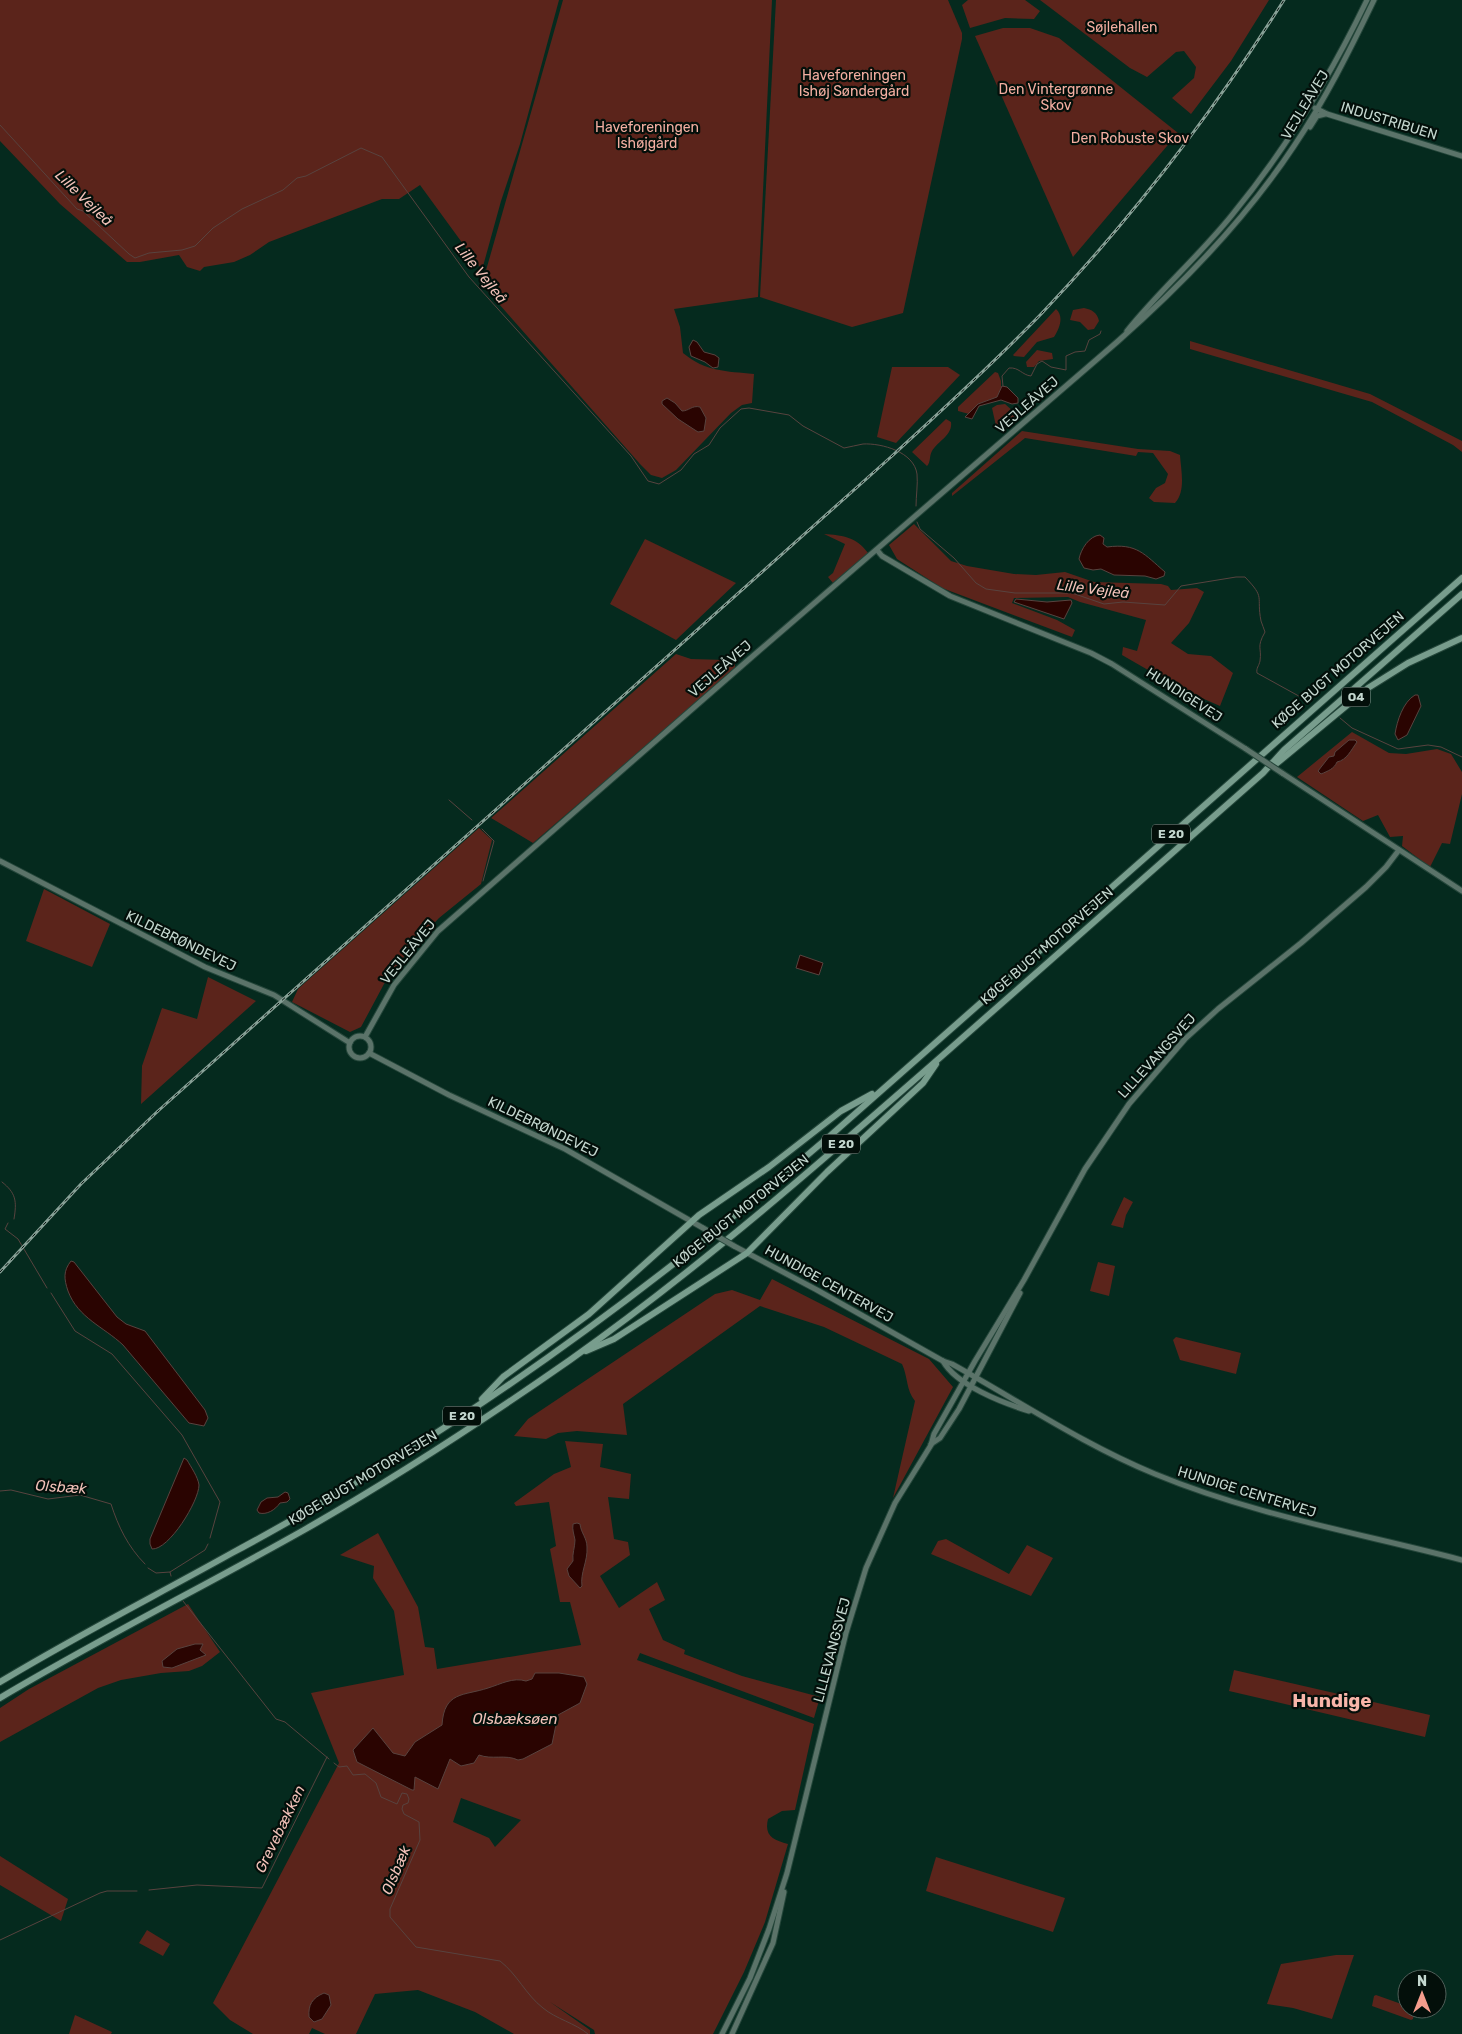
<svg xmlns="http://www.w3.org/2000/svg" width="1462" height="2034" viewBox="0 0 1462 2034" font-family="Rubik,sans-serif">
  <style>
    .green { fill: #5b241b; fill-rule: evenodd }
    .water { fill: #2a0401; stroke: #58433f }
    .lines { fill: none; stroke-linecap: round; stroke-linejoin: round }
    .stream { stroke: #58433f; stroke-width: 1 }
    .secondary-casing { stroke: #24463a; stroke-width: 7 }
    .highway-casing { stroke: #24463a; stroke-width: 8 }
    .secondary { stroke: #5b7369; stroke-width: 5 }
    .highway { stroke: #789d8d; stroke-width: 6 }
    .rail-casing { stroke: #88a197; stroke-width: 3 }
    .rail { stroke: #030f0a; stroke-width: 1; stroke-dasharray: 4; stroke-linecap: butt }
    .secondary-bridge-casing { stroke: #24463a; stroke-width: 7; stroke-linecap: butt }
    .secondary-bridge { stroke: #5b7369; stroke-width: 5 }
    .labels { text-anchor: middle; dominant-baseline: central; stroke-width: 4.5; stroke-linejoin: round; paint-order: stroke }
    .shield { fill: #030f0a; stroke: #8a9b94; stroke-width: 1 }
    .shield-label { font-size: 12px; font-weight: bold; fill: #c4d7cf }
    .park-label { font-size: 14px; fill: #f3aea1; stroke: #030f0a }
    .street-label { font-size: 14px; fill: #c4d7cf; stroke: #030f0a }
    .water-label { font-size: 15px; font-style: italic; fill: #f1c1b8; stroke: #030f0a }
    .district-label { font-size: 19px; font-weight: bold; fill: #f8b5a9; stroke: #030f0a }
  </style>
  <rect width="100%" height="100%" fill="#052a1e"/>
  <g class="green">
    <polygon points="0,0 559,0 520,144 501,201 482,270 420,185 399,199 382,199 269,242 250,255 234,262 204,267 200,271 187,267 179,255 140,262 127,262 60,204 0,141"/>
    <path d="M563,0H772L758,297L674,309L680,327L683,353C706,372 726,371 754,374L752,403L742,405L731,413L676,470L662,478L651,475L640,464L484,287L483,281Z"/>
    <polygon points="776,0 948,0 962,33 962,39 903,313 852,327 760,297"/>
    <polygon points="968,0 1025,0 1040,11 1034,19 1005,18 970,28 962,5"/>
    <polygon points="1040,0 1269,0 1231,61 1191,114 1172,98 1194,78 1196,67 1184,51 1176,52 1147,77 1130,68"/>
    <polygon points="1003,28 1030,28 1059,38 1178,133 1073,257 975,36"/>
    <path d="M1084,308C1092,310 1097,312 1099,321L1094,329L1088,330L1080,322L1070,320L1073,310Z"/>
    <path d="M1056,309C1064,316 1060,328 1054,337L1037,342L1024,357L1014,356L1013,355Z"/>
    <polygon points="1190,341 1370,394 1462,441 1462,452 1453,445 1372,402 1190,349"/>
    <polygon points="1037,350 1052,353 1053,359 1039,361 1034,367 1027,367 1026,362"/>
    <polygon points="892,367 948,367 960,375 896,443 877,437"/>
    <polygon points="995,372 998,373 1001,381 1001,388 997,397 978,404 969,414 958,411 958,407"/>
    <polygon points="1005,404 1014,412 1017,418 1002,428 996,426 992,408 997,405"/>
    <path d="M946,419L951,422C953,435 938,441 932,451C929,456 931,462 927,466L912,452Z"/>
    <path d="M1022,431L1138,449L1170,451L1180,455C1181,471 1186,491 1175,503L1154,502L1149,498L1156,488L1165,483L1168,474L1153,453L1138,452L1136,456L1025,438L952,496V493Z"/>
    <polygon points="914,524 951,561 967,566 1014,574 1036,575 1065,572 1094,582 1161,584 1168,586 1171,590 1197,588 1204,592 1189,623 1171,643 1188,654 1211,656 1233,673 1220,706 1181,689 1122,655 1123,647 1137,651 1146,620 1080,602 1068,597 1014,598 1012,603 1057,620 1075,630 1072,637 942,588 897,559 889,545"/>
    <path d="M824,534C842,535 857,537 868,553L833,583L828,577L833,573L845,544Z"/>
    <polygon points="645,539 736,583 676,640 610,604"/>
    <polygon points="676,654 691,659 726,660 735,663 735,669 533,843 491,818"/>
    <polygon points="1352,732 1389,753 1406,754 1437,749 1451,754 1462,772 1462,794 1450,844 1442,843 1430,867 1402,846 1403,836 1390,837 1378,815 1363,821 1297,777"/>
    <polygon points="479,828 492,840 481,884 439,918 409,950 384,984 361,1027 350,1032 292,1002 298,989"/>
    <polygon points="44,889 110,924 92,967 26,941"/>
    <polygon points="208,977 256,1001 141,1104 142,1066 162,1008 197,1019"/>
    <polygon points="1124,1197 1133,1202 1126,1215 1123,1228 1111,1225"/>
    <polygon points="1098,1262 1115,1266 1109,1296 1090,1291"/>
    <path d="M772,1279L929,1359L953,1387L893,1498L915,1401C906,1390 908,1377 902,1364L824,1327L760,1306L623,1404L627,1435L577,1431L558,1433L546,1439L514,1436L528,1419L715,1294L732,1290L760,1300Z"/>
    <polygon points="1176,1337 1241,1353 1236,1374 1180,1360 1173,1340"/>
    <path d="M565,1441L603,1444L600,1467L631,1474L629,1499L608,1497L614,1539L628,1542L630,1555L600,1576L619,1608L657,1582L665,1600L649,1609L663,1640L685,1650L684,1654L742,1676L820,1697L814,1718L640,1653L637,1660L814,1724L795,1810L782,1811L768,1819C764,1836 773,1840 788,1844L765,1922L744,1972L713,2034H595L594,2030L550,2002L590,2030V2034H514L475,2012L418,1990L375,1994L356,2034H325L312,2028L309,2034H253L230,2020L213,2003L339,1763L311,1693L404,1675L394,1611L373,1578L374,1566L340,1555L378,1533L418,1607L425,1647L434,1648L437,1669L581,1645L570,1602H560L550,1549L556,1546L549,1502L516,1506L514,1503L554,1474L571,1467ZM461,1798L521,1820L495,1847L489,1838L453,1822Z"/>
    <polygon points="946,1539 1009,1574 1027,1545 1053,1558 1031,1596 931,1554 938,1541"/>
    <polygon points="188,1604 220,1652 202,1666 189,1671 161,1673 121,1680 98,1688 0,1742 0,1708 29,1689"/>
    <polygon points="1234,1670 1430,1715 1425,1737 1229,1691"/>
    <polygon points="0,1856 68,1899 61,1921 0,1885"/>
    <polygon points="936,1857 1065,1898 1053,1932 926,1891"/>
    <polygon points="147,1930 170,1944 163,1956 139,1943"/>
    <polygon points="1336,1955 1354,1955 1332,2019 1293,2008 1267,2004 1281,1964"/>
    <polygon points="1376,1995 1407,2006 1407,2009 1415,2009 1413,2019 1411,2020 1372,2006 1374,1996"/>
    <polygon points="75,2015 112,2032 111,2034 69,2034"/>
  </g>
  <g class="water">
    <polygon points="693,340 697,342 704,352 715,355 719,358 718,367 713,368 705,362 691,356 689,347"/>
    <polygon points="1002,386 1007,387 1018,398 1018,403 1012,404 1001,400 979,406 972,419 965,417 978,404 997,397"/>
    <path d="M667,398L675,403L682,411C689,411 692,405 700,407L706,418L704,431L698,432L678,419L662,404V401Z"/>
    <path d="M1100,535L1104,538L1103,544L1107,547C1137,543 1144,554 1165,572L1164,576L1156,579L1145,576L1114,575L1101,569L1093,570L1084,568L1079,559C1081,549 1089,536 1100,535Z"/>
    <polygon points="1016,599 1047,602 1071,600 1072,603 1064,619 1014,602"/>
    <path d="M1415,695H1418L1421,706L1407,735L1398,740L1395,734C1397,721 1403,702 1415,695Z"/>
    <path d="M1349,740H1355L1357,742C1351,750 1347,760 1337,762C1334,769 1328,771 1321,774L1318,771L1329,757L1334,756L1335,752Z"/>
    <polygon points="800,955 823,963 819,975 796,968"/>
    <path d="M71,1261L74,1262L117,1317L126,1324L145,1331L205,1410L208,1418L204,1426L189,1423L123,1345C104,1327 78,1318 68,1291C64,1279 63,1271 71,1261Z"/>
    <path d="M184,1458L187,1460C191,1467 198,1477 199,1485C199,1501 169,1550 152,1549L150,1544V1539Z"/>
    <path d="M285,1492L288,1493L290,1499L287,1502L280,1503C275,1510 267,1515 259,1513L257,1510L261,1502L267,1498L278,1497Z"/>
    <path d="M577,1523L580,1524C581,1533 587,1538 587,1547C588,1561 580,1573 582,1586L580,1588L569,1576L567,1569L573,1561C572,1554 575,1547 575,1540C574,1534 572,1530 573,1524Z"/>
    <polygon points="195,1644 203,1644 200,1650 206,1655 172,1668 163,1667 162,1661 177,1649"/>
    <path d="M535,1673H559L584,1677L587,1684L580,1703L558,1715L552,1744L523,1759L518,1760C505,1754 492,1760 479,1755L474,1763L461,1766L450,1759L438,1789L415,1777L414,1790H412L357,1762L353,1750L373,1728L393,1753L405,1756L415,1742L442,1725C444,1691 464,1696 488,1688C501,1684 513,1677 526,1681L532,1679Z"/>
    <path d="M324,1993L329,1995L331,2005L322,2019L314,2022L309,2017C308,2005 312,1998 324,1993Z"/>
  </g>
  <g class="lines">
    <g class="stream">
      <path d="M0,125L77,209L83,211L129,254L135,258L149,253L182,250L195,246L213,228L242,209L283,190L297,178L306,176L361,148L382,157L469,277L631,456L648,481L659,484L681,470L694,454L709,445L720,428L741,409L749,408L789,415L803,426L844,448C850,447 857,445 863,444C882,443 914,452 917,474C918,484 916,496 916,506"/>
      <path d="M1003,386L1002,376L1009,368C1019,367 1022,375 1031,376L1037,364L1042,361L1051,367L1066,370V356L1075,352L1085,351L1089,340L1100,334L1101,331"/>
      <path d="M917,522L920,529L954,558L976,583L986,589L1015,593H1072L1104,604L1123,602L1165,605L1181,586L1236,577H1245C1266,599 1256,595 1261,621C1262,625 1264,628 1265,632C1256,648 1262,647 1260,661C1259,666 1256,668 1257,673L1306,700"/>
      <polyline points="1340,718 1352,728 1398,749 1428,745 1441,747 1462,757"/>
      <polyline points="449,800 472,820"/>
      <polyline points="482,829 494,841 483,881"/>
      <path d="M2,1182C16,1193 17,1201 14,1219"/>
      <polyline points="8,1223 5,1229 18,1239 47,1288"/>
      <polyline points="51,1293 75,1331 112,1354 182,1435 220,1502 210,1538"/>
      <path d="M0,1491L11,1490L48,1499L80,1495L111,1504C118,1526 128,1547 145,1564"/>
      <polyline points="148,1568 156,1573 170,1572 171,1576"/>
      <polyline points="170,1572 205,1550 208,1544"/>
      <polyline points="183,1601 276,1719 285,1722 329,1759"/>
      <path d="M334,1763L339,1767L347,1766L353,1775L365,1774L376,1783L381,1797L397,1804L402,1793L407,1794L409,1799L408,1803L403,1805L402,1809L404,1814L419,1822L420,1840L390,1909V1917L416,1947L500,1961C517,1974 526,1995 543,2008C556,2019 575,2023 588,2034"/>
      <polyline points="149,1890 197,1885 262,1888 327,1757"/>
      <polyline points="0,1940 100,1893 107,1891 137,1891"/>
    </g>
    <g class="secondary-casing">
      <g id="secondary">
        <polyline points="1315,108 1327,114 1462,156"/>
        <polyline points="1310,127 1317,116 1325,114"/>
        <path d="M1127,331C1160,290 1199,256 1232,215C1286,149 1330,77 1367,0"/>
        <polyline points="877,550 882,556 950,596 1091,653 1112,664 1246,749"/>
        <polyline points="1282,773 1462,891"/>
        <polyline points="0,861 205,967 274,995 350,1043"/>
        <circle cx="360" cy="1047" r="11"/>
        <path d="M365,1037L394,985L438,931L746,662L1117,342C1183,284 1245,220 1294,146C1325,100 1350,50 1374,0"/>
        <polyline points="369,1053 449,1095 565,1149 703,1228"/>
        <path d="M734,1246L817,1290L943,1361L952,1364C1019,1401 1084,1445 1155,1474C1254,1515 1359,1533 1462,1560"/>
        <path d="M943,1361C956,1385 1003,1403 1029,1411"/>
        <polyline points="931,1444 940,1438 959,1409 1020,1293"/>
        <polyline points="722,2034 750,1978 769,1929 787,1873 846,1633 866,1568 895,1503 931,1445 934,1434 975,1361 1024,1280 1085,1169 1129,1104 1185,1039 1218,1009 1301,943 1366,887 1386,867 1399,850"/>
        <polyline points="732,2034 773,1943 784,1892"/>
      </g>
    </g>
    <g class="highway-casing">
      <g id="highway">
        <polyline points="1276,764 1368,688 1408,663 1462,638"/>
        <polyline points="586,1351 614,1339 747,1253 827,1172 923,1083 936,1064"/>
        <polyline points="482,1399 503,1377 589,1314 699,1215 769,1167 841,1111 872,1094"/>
        <path d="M0,1682C76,1636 155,1596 232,1553C294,1520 354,1484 414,1447C561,1355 699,1248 831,1135L1462,578"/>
        <path d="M0,1698C99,1639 203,1587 304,1530C395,1478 484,1420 570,1360C701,1267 822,1161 943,1055C1049,961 1156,867 1263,773L1284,750L1462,594"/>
      </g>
    </g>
    <use href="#secondary" class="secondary"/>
    <use href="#highway" class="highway"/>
    <g class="rail-casing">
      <path id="rail" d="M0,1272L81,1184L158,1111L892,456C943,409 995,362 1043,312C1134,216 1214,111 1284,0"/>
    </g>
    <use href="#rail" class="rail"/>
    <g class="secondary-bridge-casing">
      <g id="secondary-bridge">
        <polyline points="1246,749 1282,773"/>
        <polyline points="703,1228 734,1246"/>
      </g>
    </g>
    <use href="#secondary-bridge" class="secondary-bridge"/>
  </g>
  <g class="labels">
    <g class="shield">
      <rect x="1342" y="687.5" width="28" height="19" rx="4"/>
      <rect x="1152" y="824.5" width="38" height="19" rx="4"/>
      <rect x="822" y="1134.5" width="38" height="19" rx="4"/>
      <rect x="443" y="1406.5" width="38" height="19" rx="4"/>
    </g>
    <g class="shield-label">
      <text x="1356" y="697">O4</text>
      <text x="1171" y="834">E 20</text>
      <text x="841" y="1144">E 20</text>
      <text x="462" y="1416">E 20</text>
    </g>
    <g class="park-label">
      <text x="1122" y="27">Søjlehallen</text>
      <text x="854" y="75">Haveforeningen<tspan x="854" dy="16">Ishøj Søndergård</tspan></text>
      <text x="1056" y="89">Den Vintergrønne<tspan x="1056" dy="16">Skov</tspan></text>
      <text x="647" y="127">Haveforeningen<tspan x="647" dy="16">Ishøjgård</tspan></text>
      <text x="1130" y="138">Den Robuste Skov</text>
    </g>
    <g class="street-label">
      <text transform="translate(1305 105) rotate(-59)">VEJLEÅVEJ</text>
      <text transform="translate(1389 121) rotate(17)">INDUSTRIBUEN</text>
      <text transform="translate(1027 405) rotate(-41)">VEJLEÅVEJ</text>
      <text transform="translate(720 669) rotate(-41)">VEJLEÅVEJ</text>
      <text transform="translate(1338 670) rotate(-41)">KØGE BUGT MOTORVEJEN</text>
      <text transform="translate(1184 695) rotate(33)">HUNDIGEVEJ</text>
      <text transform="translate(181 941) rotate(26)">KILDEBRØNDEVEJ</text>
      <text transform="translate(1047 946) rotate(-41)">KØGE BUGT MOTORVEJEN</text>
      <text transform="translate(408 952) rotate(-51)">VEJLEÅVEJ</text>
      <text transform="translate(1157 1056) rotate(-48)">LILLEVANGSVEJ</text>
      <text transform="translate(543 1127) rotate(26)">KILDEBRØNDEVEJ</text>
      <text transform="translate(741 1211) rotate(-39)">KØGE BUGT MOTORVEJEN</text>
      <text transform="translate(829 1284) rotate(29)">HUNDIGE CENTERVEJ</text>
      <text transform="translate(363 1478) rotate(-31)">KØGE BUGT MOTORVEJEN</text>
      <text transform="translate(1247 1492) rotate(17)">HUNDIGE CENTERVEJ</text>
      <text transform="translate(832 1650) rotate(-75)">LILLEVANGSVEJ</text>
    </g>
    <g class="water-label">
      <text transform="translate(84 198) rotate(44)">Lille Vejleå</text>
      <text transform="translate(481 273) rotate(51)">Lille Vejleå</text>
      <text transform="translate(1093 589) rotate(7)">Lille Vejleå</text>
      <text transform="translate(61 1487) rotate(4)">Olsbæk</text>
      <text x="515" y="1719">Olsbæksøen</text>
      <text transform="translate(280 1829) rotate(-64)">Grevebækken</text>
      <text transform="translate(396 1870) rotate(-67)">Olsbæk</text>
    </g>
    <g class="district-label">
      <text x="1332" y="1700">Hundige</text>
    </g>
  </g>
  <g transform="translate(1422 1994)"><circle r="24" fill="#030f0a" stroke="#505f59"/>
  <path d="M0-4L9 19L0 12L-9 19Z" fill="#f49d8d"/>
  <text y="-8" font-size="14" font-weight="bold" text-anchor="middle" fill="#c4d7cf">N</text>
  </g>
</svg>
